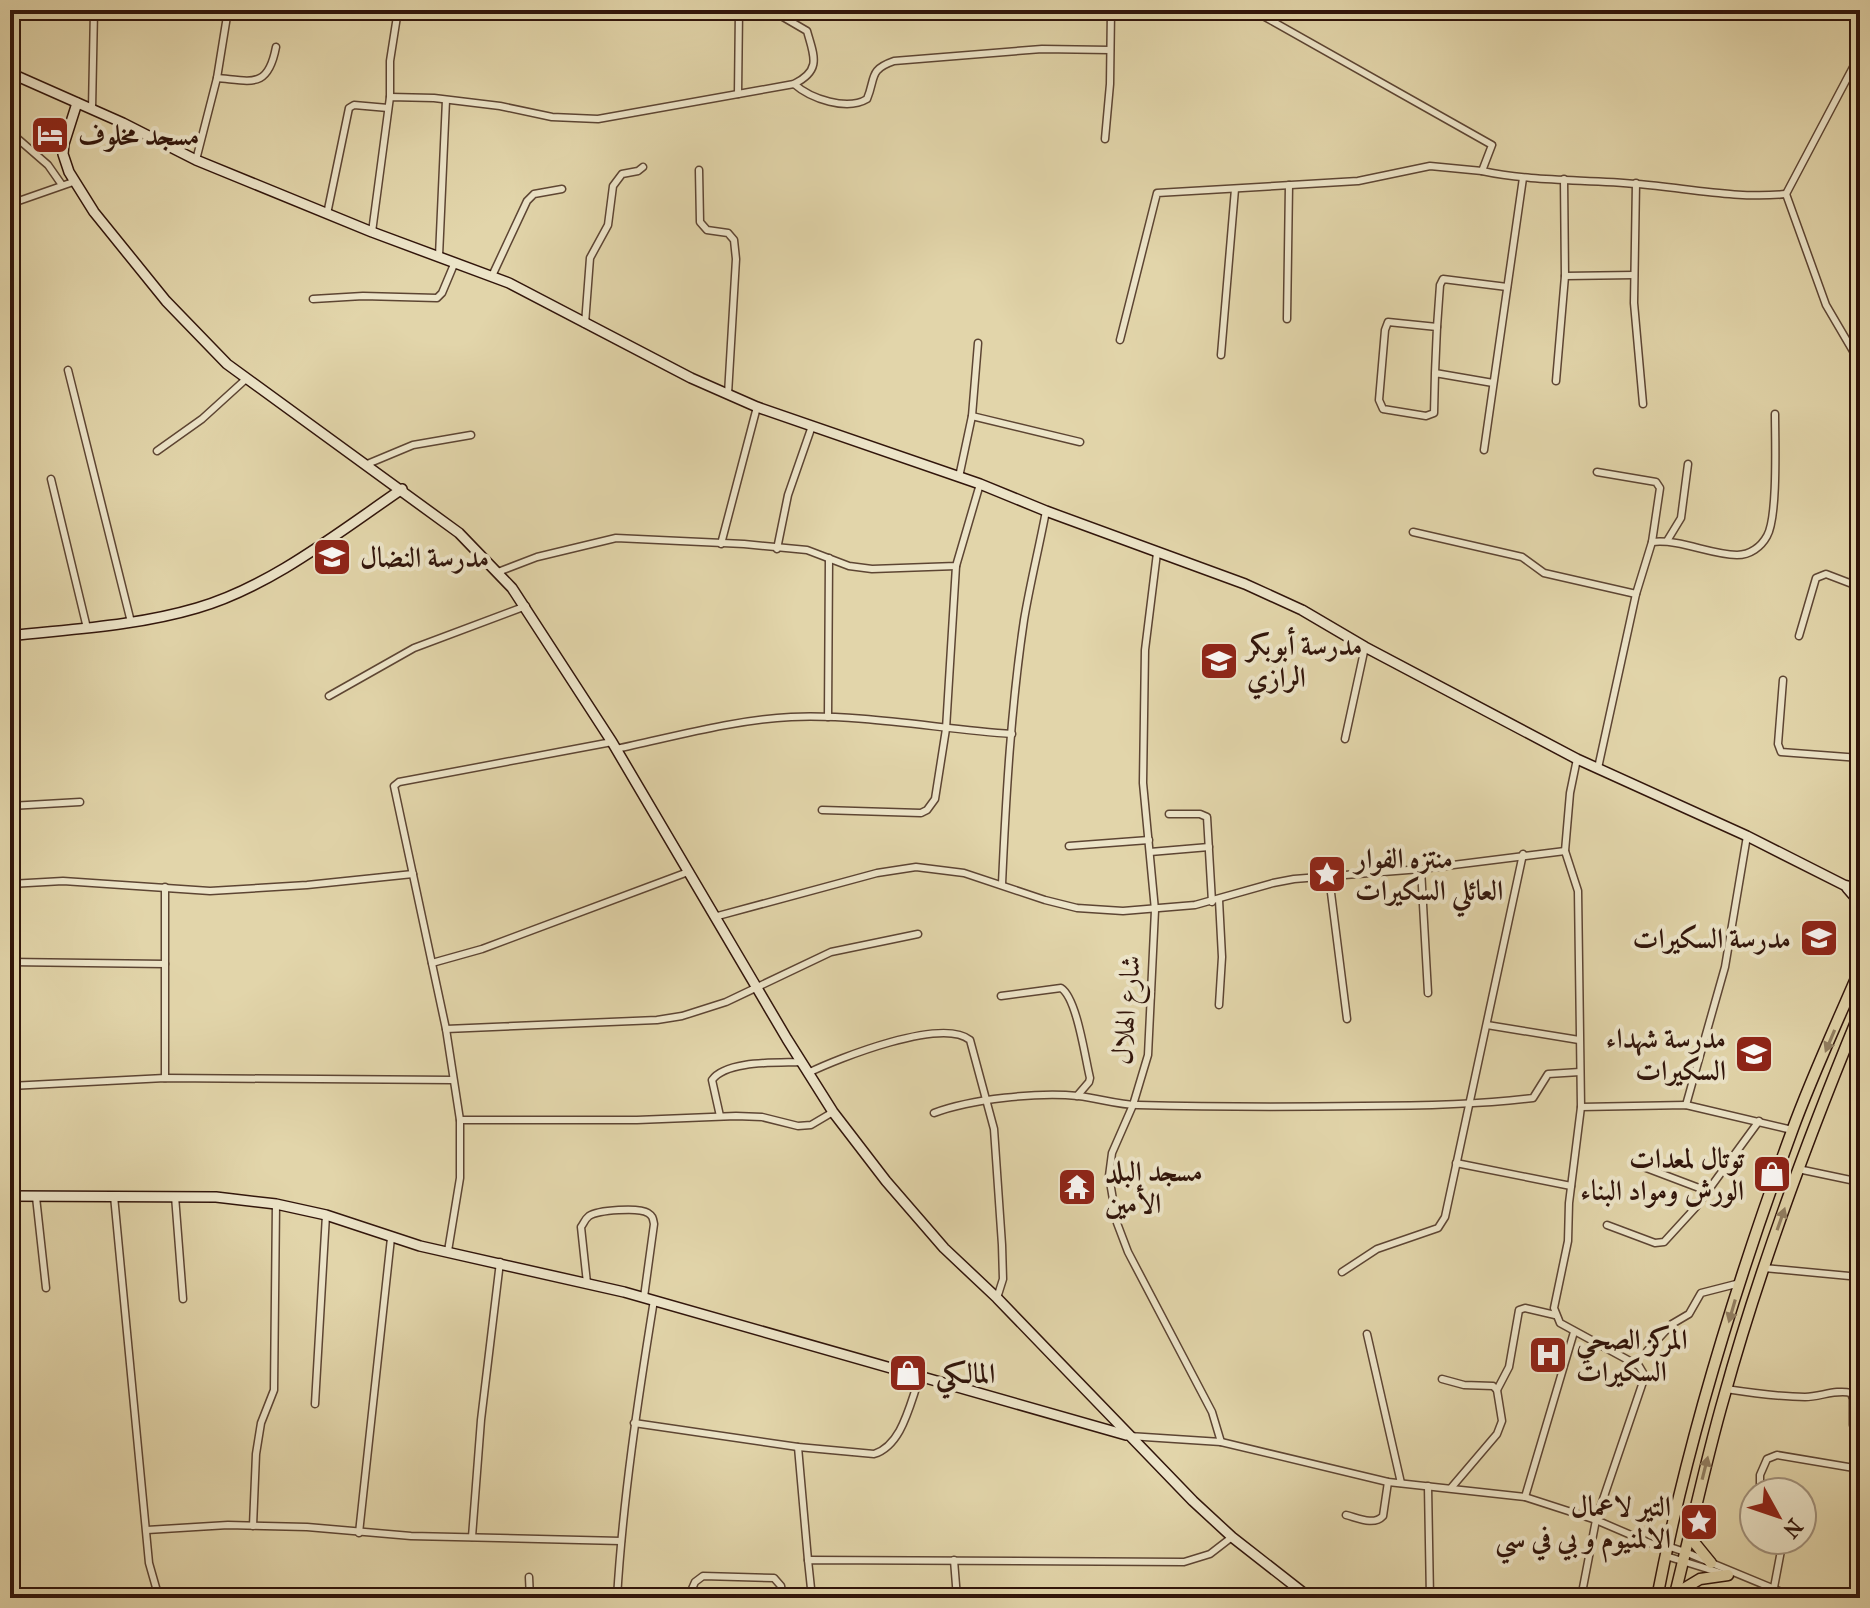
<svg xmlns="http://www.w3.org/2000/svg" width="1870" height="1608" viewBox="0 0 1870 1608" font-family="'IM FELL French Canon',Amiri,serif">
  <style>
    .lines { fill: none; stroke-linecap: round; stroke-linejoin: round }
    .street-casing { stroke: #5d4533; stroke-width: 9 }
    .secondary-casing { stroke: #31150b; stroke-width: 12 }
    .primary-casing { stroke: #31150b; stroke-width: 13 }
    .street { stroke: #ece4c8; stroke-width: 6 }
    .secondary { stroke: #ece4c8; stroke-width: 9 }
    .primary { stroke: #e2d5aa; stroke-width: 10 }
    .oneway { fill: #927f62 }
    .labels { text-anchor: middle; dominant-baseline: central; stroke-width: 8; stroke-linejoin: round; paint-order: stroke }
    .poi-label { font-size: 28px; font-weight: bold; fill: #31150b; stroke: #ece4c8; text-anchor: start }
    .street-label { font-size: 28px; fill: #31150b; stroke: #ece4c8 }
  </style>
  <rect width="100%" height="100%" fill="#e2d5aa"/>
  <filter id="stains"><feTurbulence type="fractalNoise" baseFrequency=".0025" numOctaves="4"/><feColorMatrix values="0 0 0 0 .2 0 0 0 0 .09 0 0 0 0 .02 0 0 0 .5 -.17"/></filter>
  <radialGradient id="worn" r=".72"><stop offset=".6" stop-color="#630" stop-opacity="0"/><stop offset="1" stop-color="#630" stop-opacity=".3"/></radialGradient>
  <g class="lines">
    <g class="street-casing">
      <g id="street">
        <path d="M1258,10L1265,17L1492,145L1482,171C1533,182 1586,179 1637,184C1687,188 1736,199 1786,194"/>
        <path d="M217,78C252,81 268,89 276,47"/>
        <path d="M794,84C811,99 847,111 867,99C876,78 868,70 894,61L1042,49L1110,50"/>
        <polyline points="738,94 739,10"/>
        <polyline points="390,97 390,61 398,10"/>
        <polyline points="92,109 94,10"/>
        <polyline points="10,132 48,165 62,185"/>
        <polyline points="1105,139 1110,84 1111,10"/>
        <polyline points="196,160 217,78 228,10"/>
        <polyline points="699,170 700,222 707,230 728,233 734,240 736,259 728,394"/>
        <polyline points="1636,183 1634,303 1643,404"/>
        <polyline points="1786,194 1826,305 1860,363"/>
        <polyline points="1786,194 1860,54"/>
        <polyline points="10,204 73,182"/>
        <polyline points="327,214 349,108 354,105 388,108"/>
        <path d="M372,232L390,97L434,98L500,106L552,117L598,119L794,84C822,70 814,56 807,31L783,17L779,10"/>
        <polyline points="10,239 16,253"/>
        <polyline points="439,256 446,100"/>
        <polyline points="492,276 527,201 534,194 562,189"/>
        <polyline points="1565,276 1634,275"/>
        <polyline points="313,299 363,296 437,298 442,293 455,262"/>
        <polyline points="1287,319 1289,185"/>
        <polyline points="585,324 590,258 608,225 613,186 622,174 638,171 643,167"/>
        <polyline points="1437,327 1440,285 1443,279 1507,287"/>
        <polyline points="1120,340 1157,193 1358,181 1430,166 1482,171"/>
        <polyline points="1221,355 1235,189"/>
        <polyline points="68,370 131,622"/>
        <polyline points="1435,373 1434,413 1426,416 1383,409 1379,400 1385,330 1388,322 1437,327 1435,373 1493,383"/>
        <polyline points="1556,381 1565,276 1564,179"/>
        <polyline points="972,416 1080,442"/>
        <polyline points="1484,450 1523,178"/>
        <polyline points="157,451 202,419 246,379"/>
        <polyline points="365,465 413,445 471,435"/>
        <polyline points="1597,472 1656,482 1660,488 1652,542 1636,594 1598,768"/>
        <polyline points="959,477 972,416 978,343"/>
        <polyline points="51,479 87,628"/>
        <polyline points="1413,532 1522,557 1544,573 1636,594"/>
        <polyline points="1667,541 1681,518 1688,464"/>
        <path d="M1652,542C1681,539 1708,554 1737,555C1750,555 1761,547 1767,536C1778,517 1775,439 1775,414"/>
        <polyline points="721,544 757,407"/>
        <polyline points="777,549 788,495 812,426"/>
        <polyline points="1157,553 1145,650 1143,783 1155,910 1148,1055 1133,1105 1112,1153 1109,1176 1117,1223 1128,1252 1212,1412 1221,1442"/>
        <polyline points="498,572 537,557 616,538 744,544 807,550 849,566 872,569 956,566 980,484"/>
        <polyline points="1799,636 1816,578 1826,574 1860,587"/>
        <polyline points="1783,680 1778,744 1781,752 1860,758"/>
        <polyline points="329,696 414,648 526,606"/>
        <polyline points="828,717 829,558"/>
        <polyline points="1345,739 1365,647"/>
        <path d="M616,749C673,737 733,720 791,717C864,714 939,729 1012,734"/>
        <polyline points="1577,759 1570,793 1565,851 1578,891 1581,1107 1569,1203 1568,1241 1554,1308 1560,1323 1639,1366 1645,1376 1596,1520 1581,1598"/>
        <polyline points="10,806 80,802"/>
        <polyline points="822,810 921,813 927,810 935,799 946,729 956,566"/>
        <polyline points="1169,814 1200,814 1207,817 1212,902"/>
        <polyline points="1069,846 1149,840"/>
        <polyline points="1150,852 1209,847"/>
        <polyline points="1421,869 1428,993"/>
        <polyline points="1329,877 1347,1019"/>
        <polyline points="10,884 63,881 210,891 307,885 413,874"/>
        <path d="M1002,884C1006,796 1011,707 1024,620C1030,584 1039,548 1046,511"/>
        <polyline points="714,917 877,873 916,867 964,873 1045,900 1077,908 1123,911 1195,905 1273,883 1294,879 1421,869 1565,851"/>
        <polyline points="10,962 165,964"/>
        <polyline points="432,963 482,949 688,872"/>
        <path d="M1001,996L1061,988C1077,998 1085,1058 1090,1078L1089,1082L1077,1096"/>
        <polyline points="1219,1005 1222,957 1219,900"/>
        <polyline points="1487,1025 1579,1040"/>
        <polyline points="446,1029 657,1020 682,1016 726,1002 831,952 918,934"/>
        <path d="M808,1073C839,1058 942,1017 970,1040L994,1129L1002,1245L1003,1279L997,1298"/>
        <polyline points="165,1078 165,887"/>
        <polyline points="10,1086 165,1078 453,1080"/>
        <polyline points="1686,1105 1725,967 1747,836"/>
        <polyline points="1581,1107 1686,1105 1792,1130"/>
        <path d="M934,1113C971,1099 1038,1092 1078,1096C1098,1098 1118,1105 1138,1105C1213,1107 1288,1107 1363,1106C1421,1106 1476,1105 1533,1098L1548,1074L1580,1072"/>
        <path d="M720,1116L712,1080C726,1060 778,1063 801,1062"/>
        <polyline points="460,1120 637,1120 736,1116 762,1117 798,1126 811,1125 833,1112"/>
        <polyline points="1456,1163 1571,1186"/>
        <polyline points="1633,1163 1707,1191"/>
        <polyline points="1798,1169 1860,1182"/>
        <polyline points="1854,1180 1860,1157"/>
        <polyline points="114,1196 149,1563 159,1598"/>
        <polyline points="175,1196 183,1299"/>
        <polyline points="36,1197 46,1288"/>
        <polyline points="1607,1225 1655,1243 1664,1242 1696,1207 1759,1121"/>
        <polyline points="448,1251 460,1178 460,1120 446,1029 394,786 399,782 612,742"/>
        <polyline points="1764,1268 1860,1277"/>
        <polyline points="1342,1272 1377,1249 1438,1228 1445,1217 1523,854"/>
        <path d="M587,1283L581,1227C584,1223 585,1219 589,1216C598,1210 639,1207 648,1213C653,1216 653,1219 654,1224L644,1297"/>
        <polyline points="1367,1334 1401,1483"/>
        <polyline points="1647,1351 1672,1324 1689,1314 1701,1293 1740,1283"/>
        <polyline points="1442,1379 1464,1385 1493,1386 1497,1390 1502,1421 1497,1434 1451,1488"/>
        <path d="M1726,1389C1752,1393 1778,1397 1805,1397C1820,1397 1836,1389 1851,1393L1853,1399V1425L1860,1432"/>
        <polyline points="1497,1390 1509,1367 1519,1310 1525,1308 1555,1315"/>
        <polyline points="315,1404 326,1215"/>
        <path d="M634,1423L798,1447L874,1454C903,1445 910,1402 920,1377"/>
        <polyline points="1129,1436 1221,1442 1388,1482 1525,1497 1596,1520 1659,1547 1667,1546 1685,1552 1796,1598"/>
        <polyline points="798,1447 808,1560"/>
        <polyline points="1428,1486 1430,1598"/>
        <polyline points="1760,1492 1760,1475 1767,1459 1777,1455 1860,1469"/>
        <polyline points="1787,1492 1788,1490"/>
        <polyline points="1525,1497 1574,1332"/>
        <path d="M1346,1515C1358,1518 1374,1526 1383,1516L1388,1482"/>
        <polyline points="253,1526 256,1454 261,1423 274,1390 276,1204"/>
        <polyline points="147,1530 228,1525 307,1527 411,1536 621,1541"/>
        <polyline points="359,1533 391,1238"/>
        <polyline points="472,1537 481,1420 500,1262"/>
        <polyline points="1666,1556 1724,1574"/>
        <polyline points="954,1560 957,1598"/>
        <polyline points="529,1577 530,1598"/>
        <path d="M617,1598C623,1498 638,1399 654,1300"/>
        <polyline points="688,1598 695,1582 703,1576 774,1578 781,1586 783,1598"/>
        <polyline points="812,1598 808,1560 1184,1562 1210,1554 1232,1537"/>
        <polyline points="1772,1598 1783,1540"/>
      </g>
    </g>
    <g class="secondary-casing">
      <g id="secondary">
        <polyline points="10,73 123,123 196,160 372,232 509,283 691,378 757,407 980,484 1046,511 1245,584 1302,610 1365,647 1577,759 1747,836 1844,885 1860,889"/>
        <polyline points="77,103 64,144 63,154 69,172 94,212 166,301 227,364 459,533 512,588 612,742 787,1039 833,1112 886,1181 944,1248 997,1298 1193,1501 1232,1537 1310,1598"/>
        <path d="M10,636C72,629 136,626 197,608C270,587 339,532 402,489"/>
        <polyline points="1847,888 1860,903"/>
        <polyline points="10,1196 216,1197 276,1204 326,1215 420,1246 624,1292 1126,1435"/>
      </g>
    </g>
    <g class="primary-casing">
      <g id="primary">
        <polyline points="1689,1536 1711,1563"/>
        <polyline points="1675,1594 1700,1579 1728,1575"/>
        <path d="M1657,1598C1687,1442 1737,1281 1792,1131C1812,1076 1837,1023 1860,969"/>
        <path d="M1674,1598C1691,1531 1705,1463 1724,1397C1760,1266 1808,1138 1860,1012"/>
      </g>
    </g>
    <use href="#street" class="street"/>
    <use href="#secondary" class="secondary"/>
    <use href="#primary" class="primary"/>
  </g>
  <defs><path id="oneway-solid" d="M-6-.8H1V-3.2L6.5 0L1 3.2V.8H-6Z" transform="scale(2)"/></defs>
  <g class="oneway">
    <use href="#oneway-solid" transform="translate(1830 1041) rotate(113)"/>
    <use href="#oneway-solid" transform="translate(1781 1219) rotate(-71)"/>
    <use href="#oneway-solid" transform="translate(1732 1311) rotate(106)"/>
    <use href="#oneway-solid" transform="translate(1705 1468) rotate(-76)"/>
  </g>
  <defs>
    <g id="hotel-square" transform="scale(2)"><rect x="-9" y="-9" width="18" height="18" rx="4" fill="#8f2418" stroke="#ece4c8"/><path d="M-6-4.5h1.5V1H6V5H4.5V3h-9V5H-6ZM-4 0a1.8 1.8 0 1 1 3.6 0ZM.5 0V-2.5h3Q6-2.5 6 0Z" fill="#fff"/></g>
    <g id="school-square" transform="scale(2)"><rect x="-9" y="-9" width="18" height="18" rx="4" fill="#8f2418" stroke="#ece4c8"/><path d="M0-5L7-2L0 1L-7-2ZM-4 1L0 2.5L4 1V4Q0 6-4 4Z" fill="#fff"/></g>
    <g id="sight-square" transform="scale(2)"><rect x="-9" y="-9" width="18" height="18" rx="4" fill="#8f2418" stroke="#ece4c8"/><path d="M0-6L1.8-2.2L6-1.7L2.9 1.2L3.7 5.4L0 3.3L-3.7 5.4L-2.9 1.2L-6-1.7L-1.8-2.2Z" fill="#fff"/></g>
    <g id="shop-square" transform="scale(2)"><rect x="-9" y="-9" width="18" height="18" rx="4" fill="#8f2418" stroke="#ece4c8"/><path d="M-5-2.5h2.3a2.7 3.5 0 0 1 5.4 0H5L5.5 6h-11ZM-1.5-2.5h3a1.5 2.3 0 0 0-3 0Z" fill="#fff"/></g>
    <g id="temple-square" transform="scale(2)"><rect x="-9" y="-9" width="18" height="18" rx="4" fill="#8f2418" stroke="#ece4c8"/><path d="M0-6L5-2H3V0L6.5 2.5H4V6H1.5V3h-3V6H-4V2.5H-6.5L-3 0V-2H-5Z" fill="#fff"/></g>
    <g id="hospital-square" transform="scale(2)"><rect x="-9" y="-9" width="18" height="18" rx="4" fill="#8f2418" stroke="#ece4c8"/><path d="M-5-5h3v3.5h4V-5h3V5h-3V1.5h-4V5h-3Z" fill="#fff"/></g>
  </defs>
  <g fill-rule="evenodd">
    <use href="#hotel-square" x="50" y="135"/>
    <use href="#school-square" x="332" y="557"/>
    <use href="#school-square" x="1219" y="661"/>
    <use href="#sight-square" x="1327" y="874"/>
    <use href="#school-square" x="1819" y="938"/>
    <use href="#school-square" x="1754" y="1054"/>
    <use href="#shop-square" x="1772" y="1174"/>
    <use href="#temple-square" x="1077" y="1187"/>
    <use href="#hospital-square" x="1548" y="1355"/>
    <use href="#shop-square" x="908" y="1373"/>
    <use href="#sight-square" x="1699" y="1522"/>
  </g>
  <g class="labels">
    <g class="poi-label">
      <text x="78" y="135">مسجد مخلوف</text>
      <text x="360" y="557">مدرسة النضال</text>
      <text x="1247" y="645">مدرسة أبوبكر<tspan x="1247" dy="32">الرازي</tspan></text>
      <text x="1355" y="858">منتزه الفوار<tspan x="1355" dy="32">العائلي السكيرات</tspan></text>
      <text x="1791" y="938" text-anchor="end">مدرسة السكيرات</text>
      <text x="1726" y="1038" text-anchor="end">مدرسة شهداء<tspan x="1726" dy="32">السكيرات</tspan></text>
      <text x="1744" y="1158" text-anchor="end">توتال لمعدات<tspan x="1744" dy="32">الورش ومواد البناء</tspan></text>
      <text x="1105" y="1171">مسجد البلد<tspan x="1105" dy="32">الأمين</tspan></text>
      <text x="1576" y="1339">المركز الصحي<tspan x="1576" dy="32">السكيرات</tspan></text>
      <text x="936" y="1373">المالكي</text>
      <text x="1671" y="1506" text-anchor="end">التير لاعمال<tspan x="1671" dy="32">الالمنيوم و بي في سي</tspan></text>
    </g>
    <g class="street-label">
      <text transform="translate(1126 1010) rotate(-85)">شارع الهلال</text>
    </g>
  </g>
  <rect width="1870" height="1608" fill="none" stroke="#e2d5aa" stroke-width="40"/>
  <rect x="12" y="12" width="1846" height="1584" fill="none" stroke="#31150b" stroke-width="4"/>
  <rect x="20" y="20" width="1830" height="1568" fill="none" stroke="#31150b" stroke-width="2"/>
  <g transform="translate(1778 1516) rotate(130)"><circle r="38" fill="#ece4c8" stroke="#a1917c" stroke-width="2"/>
  <path d="M0-6L14 30L0 20L-14 30Z" fill="#8f2418"/>
  <text y="-12" font-size="22" font-weight="bold" text-anchor="middle" fill="#31150b">N</text>
  </g>
  <rect width="100%" height="100%" filter="url(#stains)"/>
  <rect width="100%" height="100%" fill="url(#worn)"/>
</svg>
